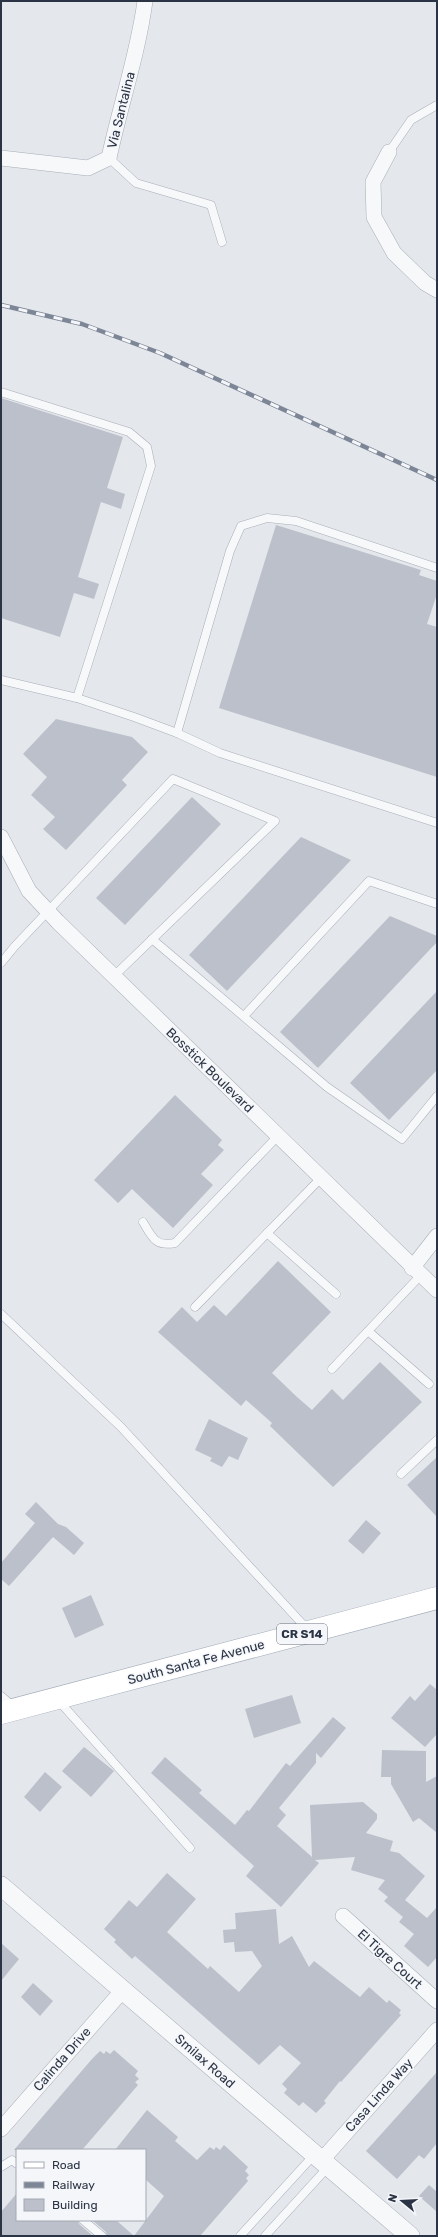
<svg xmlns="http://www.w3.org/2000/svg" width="438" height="2237" viewBox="0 0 438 2237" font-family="Rubik,sans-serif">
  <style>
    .building { fill: #bbc0ca }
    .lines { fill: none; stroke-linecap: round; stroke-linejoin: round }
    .service-casing { stroke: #a9aeb7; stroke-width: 9 }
    .minor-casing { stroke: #a9aeb7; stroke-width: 16 }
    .tertiary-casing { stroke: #a9aeb7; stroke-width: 20 }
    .primary-casing { stroke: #a3abb8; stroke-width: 23 }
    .service { stroke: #f7f8fa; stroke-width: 8 }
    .minor { stroke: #f7f8fa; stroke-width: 15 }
    .tertiary { stroke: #f7f8fa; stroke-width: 19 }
    .primary { stroke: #fff; stroke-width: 22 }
    .rail-casing { stroke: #7d8696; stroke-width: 4.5 }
    .rail { stroke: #f4f6f9; stroke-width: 3; stroke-dasharray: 9; stroke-linecap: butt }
    .labels { text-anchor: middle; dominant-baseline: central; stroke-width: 3; stroke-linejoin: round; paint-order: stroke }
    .shield { fill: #f4f6f9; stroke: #676e7b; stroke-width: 1 }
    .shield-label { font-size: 12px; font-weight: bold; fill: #2b3445 }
    .street-label { font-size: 13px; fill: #2b3445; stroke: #f4f6f9 }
  </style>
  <rect width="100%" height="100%" fill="#e4e7ec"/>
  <g class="building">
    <polygon points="1,398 123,437 107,488 125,494 121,509 101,502 78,577 99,584 94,599 74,593 60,637 1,618"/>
    <polygon points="276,525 421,570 419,575 437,581 437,594 427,624 437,627 437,777 219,708"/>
    <polygon points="56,719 132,737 148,752 122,780 127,785 66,850 43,829 55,817 31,795 47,777 23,754"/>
    <polygon points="192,797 221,824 125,925 96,898"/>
    <polygon points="301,837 351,860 227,991 189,955"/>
    <polygon points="390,916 437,936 437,942 318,1068 280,1032"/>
    <polygon points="437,991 437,1070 389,1120 350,1083"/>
    <polygon points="175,1095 222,1140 218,1145 224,1150 201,1174 213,1185 173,1228 132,1189 118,1203 94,1180"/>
    <polygon points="278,1261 331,1312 272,1373 297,1397 312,1410 332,1389 343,1400 380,1362 422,1402 333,1487 270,1426 272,1423 246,1400 241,1406 158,1332 182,1307 197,1322 214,1305 226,1316"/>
    <polygon points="209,1419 248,1438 238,1460 229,1456 222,1467 210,1461 212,1458 195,1450"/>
    <polygon points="437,1457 437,1517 407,1485"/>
    <polygon points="36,1502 58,1524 66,1527 84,1543 74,1555 53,1537 9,1586 1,1579 1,1563 35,1523 25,1514"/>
    <polygon points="366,1520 381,1533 363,1554 348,1541"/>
    <polygon points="91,1595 104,1625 75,1638 62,1608"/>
    <polygon points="430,1684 437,1690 437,1734 425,1747 391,1718 410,1696 415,1701"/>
    <polygon points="292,1695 301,1723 254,1738 245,1709"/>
    <polygon points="333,1717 346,1728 321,1758 316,1753 316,1763 279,1808 286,1815 277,1826 312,1857 310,1805 363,1802 377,1814 377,1819 366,1833 393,1841 390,1851 399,1853 425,1876 405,1900 427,1918 437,1907 437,1957 428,1967 404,1946 414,1934 399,1922 403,1917 384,1901 388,1897 378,1889 385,1880 351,1870 355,1857 315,1860 319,1863 281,1907 246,1876 254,1866 151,1773 165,1757 202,1790 199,1793 235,1825 247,1810 249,1811 286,1763 290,1766"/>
    <polygon points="84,1747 114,1771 91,1797 62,1771"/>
    <polygon points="382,1750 426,1751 426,1782 437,1776 437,1833 419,1818 413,1822 391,1784 391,1777 381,1777"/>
    <polygon points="45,1772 62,1787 40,1812 24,1797"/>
    <polygon points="167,1873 196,1899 167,1932 208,1969 210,1966 239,1992 262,1966 252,1951 235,1952 234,1942 224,1943 223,1930 236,1929 235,1913 276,1909 279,1944 292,1936 309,1967 314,1961 360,1997 369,1987 387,2003 389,2000 401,2010 399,2013 401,2015 341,2082 340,2081 324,2101 326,2103 316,2113 303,2102 299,2106 284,2093 287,2089 282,2084 301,2063 280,2045 259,2065 135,1956 132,1959 114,1942 116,1940 104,1929 129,1900 137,1907"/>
    <polygon points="1,1943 19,1959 1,1981"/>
    <polygon points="33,1983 53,2001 40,2016 21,1997"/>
    <polygon points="114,2050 138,2071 135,2075 139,2079 135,2082 138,2085 82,2150 14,2150 92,2059 100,2051 104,2054 106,2051 110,2054"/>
    <polygon points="437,2072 437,2143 424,2159 419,2155 397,2179 366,2151"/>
    <polygon points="147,2110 178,2137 175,2141 197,2160 210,2147 214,2150 216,2147 220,2150 224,2145 248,2167 245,2171 249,2175 246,2178 248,2181 200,2236 107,2236 106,2232 92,2220 116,2220 134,2236 164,2196 145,2179 145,2150 115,2150"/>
    <polygon points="429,2185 437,2192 437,2212 419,2196"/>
    <polygon points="17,2193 17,2220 78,2220 79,2224 93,2236 1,2236 1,2212"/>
  </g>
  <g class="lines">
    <g class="service-casing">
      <g id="service">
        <polyline points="389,152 411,120 437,105"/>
        <polyline points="109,158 136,183 211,205 222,242"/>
        <polyline points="1,392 129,432 147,447 151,466 77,698"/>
        <polyline points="1,680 77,698 134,717 177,733 220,753 437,823"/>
        <polyline points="177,733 230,551 241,526 267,518 296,521 437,568"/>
        <polyline points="152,939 327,1087 402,1139 437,1096"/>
        <polyline points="1,963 15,946 173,779 275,821 114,976"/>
        <polyline points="244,1016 369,881 437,904"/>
        <path d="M143,1222C152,1237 155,1247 175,1243L278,1136"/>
        <polyline points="267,1233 336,1294"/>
        <polyline points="195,1307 321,1178"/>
        <polyline points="1,1314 121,1427 308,1630"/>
        <polyline points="368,1331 429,1384"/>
        <polyline points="332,1369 421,1275"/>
        <polyline points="401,1474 437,1440"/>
        <polyline points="1,1696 14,1707"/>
        <polyline points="58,1700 190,1848"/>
        <polyline points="1,2167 12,2160 17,2164"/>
        <polyline points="83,2220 102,2236"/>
        <polyline points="240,2236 314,2155"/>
        <polyline points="265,2236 329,2166"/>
      </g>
    </g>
    <g class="minor-casing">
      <g id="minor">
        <polyline points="389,152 373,182 374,217 394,253 425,283 437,290"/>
        <path d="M1,158L88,168L109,158C120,106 138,54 145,1"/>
        <polyline points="1,837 29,891 58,922 437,1290"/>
        <polyline points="412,1268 437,1236"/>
        <polyline points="343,1916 437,2001"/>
        <polyline points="1,2129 123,1990"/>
        <polyline points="321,2161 437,2030"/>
      </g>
    </g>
    <g class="tertiary-casing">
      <polyline id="tertiary" points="1,1886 410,2236"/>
    </g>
    <g class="primary-casing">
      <polyline id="primary" points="1,1713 437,1598"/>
    </g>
    <use href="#service" class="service"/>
    <use href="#minor" class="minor"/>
    <use href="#tertiary" class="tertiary"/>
    <use href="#primary" class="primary"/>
    <g class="rail-casing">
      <polyline id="rail" points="1,305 82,324 160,353 437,480"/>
    </g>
    <use href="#rail" class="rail"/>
  </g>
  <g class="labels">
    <rect class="shield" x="277" y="1624" width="50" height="20" rx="3"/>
    <g class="shield-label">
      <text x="302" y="1634">CR S14</text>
    </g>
    <g class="street-label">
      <text transform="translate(121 110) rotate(-76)">Via Santalina</text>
      <text transform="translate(210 1070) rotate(44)">Bosstick Boulevard</text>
      <text transform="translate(196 1662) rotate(-15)">South Santa Fe Avenue</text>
      <text transform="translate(390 1959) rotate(42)">El Tigre Court</text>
      <text transform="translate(62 2059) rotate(-49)">Calinda Drive</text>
      <text transform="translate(205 2061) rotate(41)">Smilax Road</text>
      <text transform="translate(379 2095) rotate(-48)">Casa Linda Way</text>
    </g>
  </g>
  <rect width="438" height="2237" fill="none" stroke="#2b3445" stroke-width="4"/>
  <rect x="16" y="2149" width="130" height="72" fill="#f4f6f9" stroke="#a4a8b1"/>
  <rect x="24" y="2162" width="20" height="6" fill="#ffffff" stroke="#a4a8b1"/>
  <text x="52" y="2169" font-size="12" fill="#2b3445">Road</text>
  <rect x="24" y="2182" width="20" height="6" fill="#7d8696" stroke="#a4a8b1"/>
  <text x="52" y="2189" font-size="12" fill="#2b3445">Railway</text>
  <rect x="24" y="2199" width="20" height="12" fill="#bbc0ca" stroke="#a4a8b1"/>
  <text x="52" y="2209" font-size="12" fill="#2b3445">Building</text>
  <g transform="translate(402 2201) rotate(288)" stroke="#f4f6f9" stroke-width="3" paint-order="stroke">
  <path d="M0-3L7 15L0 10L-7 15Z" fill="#2b3445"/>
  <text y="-6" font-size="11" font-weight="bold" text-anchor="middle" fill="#2b3445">N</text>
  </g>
</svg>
